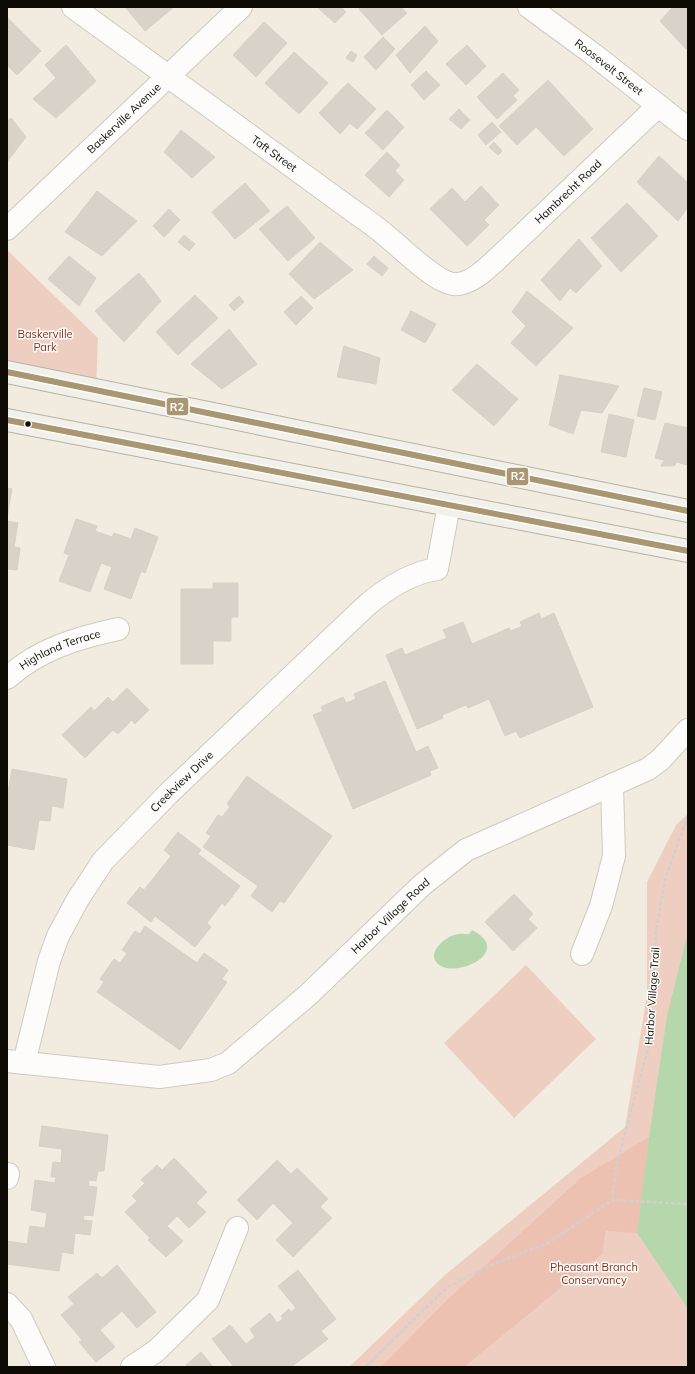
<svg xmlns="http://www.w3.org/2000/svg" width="695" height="1374" viewBox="0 0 695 1374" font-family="Mulish,sans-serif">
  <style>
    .green { fill: #efcec2 }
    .forest { fill: #ecc1b2 }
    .water { fill: #b6d7ac }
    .building { fill: #d8d2c9; stroke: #d6d0c7 }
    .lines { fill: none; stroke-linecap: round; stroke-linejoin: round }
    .minor-casing { stroke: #cecac1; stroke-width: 24 }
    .major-casing { stroke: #b5b3a4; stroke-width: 24 }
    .path { stroke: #d2d0cd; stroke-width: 2.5; stroke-dasharray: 4 2; stroke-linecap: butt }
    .minor { stroke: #fdfcfa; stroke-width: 22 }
    .major { stroke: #f1f0ea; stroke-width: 22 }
    .bus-1-casing { stroke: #fffdf9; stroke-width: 9 }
    .bus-1 { stroke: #a99673; stroke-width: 6 }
    .bus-dot { fill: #0e0b05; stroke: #fffdf9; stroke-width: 1.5 }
    .labels { text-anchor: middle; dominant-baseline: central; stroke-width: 3; stroke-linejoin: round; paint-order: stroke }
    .street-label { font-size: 11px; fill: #0e0b05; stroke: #fffdf9 }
    .park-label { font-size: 11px; fill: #842e1d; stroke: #fffdf9 }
    .line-badge { stroke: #fffdf9; stroke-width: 1.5 }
    .badge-label { font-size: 11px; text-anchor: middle; font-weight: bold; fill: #fff }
  </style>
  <rect width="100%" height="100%" fill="#f2ece0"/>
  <g class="green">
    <polygon points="7,250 98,338 96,390 7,372"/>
    <polygon points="688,814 688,1367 349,1367 445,1275 625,1127 647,995 647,882 676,825"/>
    <polygon points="526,965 596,1039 514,1118 444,1043"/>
  </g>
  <polygon class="forest" points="649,1137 637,1233 606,1231 602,1254 464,1367 381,1367 447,1300 581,1178"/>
  <g class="water">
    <path d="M472,930C513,951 460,977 441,966C424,956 442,939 454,935C459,933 464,934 469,934Z"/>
    <polygon points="688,932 688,1310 683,1301 637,1233 649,1137 667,1016"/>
  </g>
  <g class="building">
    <polygon points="125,7 174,7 145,31"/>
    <polygon points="317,7 341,7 346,12 335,23"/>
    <polygon points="361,7 401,7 407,13 382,35 359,9"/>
    <polygon points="673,7 688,7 688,48 686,49 660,21"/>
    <polygon points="7,17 41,51 17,75 7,65"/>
    <polygon points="264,22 287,43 256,77 233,55"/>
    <polygon points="425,26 438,41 410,73 396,55"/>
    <polygon points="383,37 395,49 376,70 364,57"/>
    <polygon points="66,45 96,81 56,118 33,99 56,78 45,65"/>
    <polygon points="467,45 486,66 466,85 446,64"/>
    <polygon points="351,51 357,55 353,62 346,58"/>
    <polygon points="294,52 328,83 299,114 265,83"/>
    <polygon points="426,71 440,85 424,100 411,85"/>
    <polygon points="503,73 519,90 513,96 517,100 497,119 477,97"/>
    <polygon points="548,80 593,129 564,156 536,127 517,145 499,126"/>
    <polygon points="348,83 376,109 357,129 350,123 340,134 319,113"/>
    <polygon points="459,109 470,120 461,129 449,119"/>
    <polygon points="387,110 404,127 383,150 365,133"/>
    <polygon points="11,118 26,137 7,162 7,121"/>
    <polygon points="492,122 501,132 486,145 478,135"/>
    <polygon points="181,130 215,157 192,178 164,152"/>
    <polygon points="494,142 502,151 498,155 489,147"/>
    <polygon points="387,152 400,165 395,171 404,180 389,197 365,175"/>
    <polygon points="659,156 688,183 688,207 678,221 637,182"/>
    <polygon points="245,183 270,211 235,239 212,212"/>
    <polygon points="481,186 499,205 484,220 489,225 467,246 430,209 452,188 465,202"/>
    <polygon points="97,191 137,221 102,256 65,232"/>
    <polygon points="627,203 658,236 621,272 591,238"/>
    <polygon points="287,206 315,238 288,261 259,229"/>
    <polygon points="169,209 180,220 164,237 153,226"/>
    <polygon points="184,235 195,244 189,251 178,242"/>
    <polygon points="579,239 602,266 576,293 570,288 560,301 541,280"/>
    <polygon points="320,242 353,270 314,299 289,274"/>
    <polygon points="69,256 96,278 79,306 48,279"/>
    <polygon points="374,256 388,268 382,276 367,264"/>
    <polygon points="139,273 161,301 124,342 95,311"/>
    <polygon points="527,291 573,328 536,366 511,343 526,326 512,312"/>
    <polygon points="195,295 218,318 178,355 156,332"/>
    <polygon points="239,296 244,302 234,311 229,305"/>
    <polygon points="301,296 313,308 296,325 284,312"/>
    <polygon points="411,311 436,324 425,343 401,330"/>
    <polygon points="229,329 257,364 222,389 191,364"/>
    <polygon points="344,346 380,358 376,384 337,377"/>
    <polygon points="477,364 518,399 494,426 452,390"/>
    <polygon points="560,375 619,386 602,413 581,410 573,434 549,425"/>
    <polygon points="644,388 662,392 655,420 637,416"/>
    <polygon points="609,414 634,420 626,457 601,452"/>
    <polygon points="665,423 688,428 687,465 677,462 674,466 661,466 664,460 655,458"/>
    <polygon points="7,488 12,489 7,518"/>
    <polygon points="76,519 97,526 95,531 112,537 114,533 131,539 135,528 158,537 145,573 141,571 131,599 104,589 112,567 101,563 90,592 59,581 69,555 64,553"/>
    <polygon points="7,521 18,523 14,547 20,548 17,570 7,569"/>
    <polygon points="213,583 238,583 238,617 231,617 231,641 213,641 213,664 181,664 181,589 213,589"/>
    <polygon points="539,613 541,619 554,613 593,707 520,738 516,731 505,736 489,699 468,708 466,705 442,715 443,718 417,729 386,655 402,648 405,655 447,638 443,630 463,622 472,644 509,628 511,631 522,626 520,622"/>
    <polygon points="385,681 416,752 428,746 438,768 430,771 431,775 353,809 313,715 323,711 321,707 343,697 346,703 356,699 354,694"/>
    <polygon points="127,688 149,710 135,724 132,720 118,734 113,730 85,758 62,735 91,707 94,711 108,697 113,702"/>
    <polygon points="12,769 67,779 63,808 52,806 50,821 39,820 34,850 7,845 7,797"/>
    <polygon points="247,776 332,836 284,903 280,901 272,912 251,896 258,886 203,847 211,836 206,833 218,815 222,817 230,807 227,804"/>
    <polygon points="178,832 201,850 198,854 240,886 225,906 222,903 207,923 211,927 195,947 155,916 151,922 127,903 140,887 144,890 171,856 164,850"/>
    <polygon points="514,894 533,914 528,919 537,928 513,951 485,922"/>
    <polygon points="145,926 197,963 204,953 228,970 222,979 227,982 180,1050 97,992 104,982 100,979 114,959 120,963 127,953 122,950 135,931 140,934"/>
    <polygon points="42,1126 108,1135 104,1171 98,1171 96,1181 89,1180 88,1186 97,1187 93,1216 84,1215 83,1220 92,1221 90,1235 75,1233 73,1254 62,1252 59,1271 7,1264 7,1241 27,1244 30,1226 45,1228 47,1213 31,1210 35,1180 55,1183 56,1177 51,1177 53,1162 61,1163 62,1149 39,1146"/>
    <polygon points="174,1158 207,1192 196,1203 206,1212 189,1228 177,1216 167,1226 183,1241 166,1257 148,1240 150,1238 125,1212 137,1201 132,1196 145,1183 141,1180 157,1165 162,1170"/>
    <polygon points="277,1160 291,1174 297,1168 328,1199 320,1207 332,1218 293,1257 276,1240 293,1223 273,1203 257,1220 237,1200"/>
    <polygon points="117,1265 156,1312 137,1328 122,1311 100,1330 115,1347 96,1362 79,1342 82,1340 61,1315 74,1304 68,1297 97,1273 102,1278"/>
    <polygon points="298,1270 336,1319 321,1331 328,1339 291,1367 234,1367 212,1339 230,1325 246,1344 255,1337 250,1329 270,1313 277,1323 283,1319 281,1316 289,1309 291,1312 296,1308 278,1286"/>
    <polygon points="201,1352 213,1367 188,1367 186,1365"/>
  </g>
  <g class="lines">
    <g class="minor-casing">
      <g id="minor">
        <path id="s1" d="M73,7L356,213C368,221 379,229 390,239C404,250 440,287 458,284C473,282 485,270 496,260L658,106"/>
        <path id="s2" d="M529,7L593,54L688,129"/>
        <path id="s3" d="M7,229L241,7"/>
        <path id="s4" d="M7,678C39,649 77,638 118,629"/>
        <polyline points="582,954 601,906 614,856 612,785"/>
        <path id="s5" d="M7,1061L159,1077L211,1070L228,1063L308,995L422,885L466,850L648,769L660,760L688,730"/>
        <path id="s6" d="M24,1063L49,961L58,936L78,899L103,861L169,793L367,605C387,588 410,573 437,569L449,505"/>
        <polyline points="7,1178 8,1174"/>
        <polyline points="7,1304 21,1319 44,1367"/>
        <polyline points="132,1367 156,1351 208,1300 237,1228"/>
      </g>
    </g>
    <g class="major-casing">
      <g id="major">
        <polyline points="7,372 688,511"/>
        <polyline points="7,420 688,551"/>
      </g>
    </g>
    <g class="path">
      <polyline points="612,1200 616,1167 650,1041 656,930 666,876 688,816"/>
      <polyline points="366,1367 420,1313 448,1287 486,1267 548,1243 612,1200 688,1204"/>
    </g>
    <use href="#minor" class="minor"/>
    <use href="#major" class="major"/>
    <g class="bus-1-casing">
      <g id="bus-1">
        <polyline points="7,372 688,511"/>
        <polyline points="7,420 688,551"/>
      </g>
    </g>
    <use href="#bus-1" class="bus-1"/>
  </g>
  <circle class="bus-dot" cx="28" cy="424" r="3.5"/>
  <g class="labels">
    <g class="street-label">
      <text stroke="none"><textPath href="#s2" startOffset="100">Roosevelt Street</textPath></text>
      <text stroke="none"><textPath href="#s3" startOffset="161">Baskerville Avenue</textPath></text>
      <text stroke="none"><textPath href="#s1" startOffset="249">Taft Street</textPath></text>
      <text stroke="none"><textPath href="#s1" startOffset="621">Hambrecht Road</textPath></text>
      <text stroke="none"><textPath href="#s4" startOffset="61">Highland Terrace</textPath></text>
      <text stroke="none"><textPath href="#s6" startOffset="331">Creekview Drive</textPath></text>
      <text stroke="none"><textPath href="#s5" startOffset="443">Harbor Village Road</textPath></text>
      <text transform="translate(652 996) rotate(-86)">Harbor Village Trail</text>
    </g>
    <g class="park-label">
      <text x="45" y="334">Baskerville<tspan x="45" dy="13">Park</tspan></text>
      <text x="594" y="1267">Pheasant Branch<tspan x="594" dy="13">Conservancy</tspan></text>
    </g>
  </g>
  <g class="line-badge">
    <rect x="166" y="397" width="23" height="19" rx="4" fill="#a99673"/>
    <rect x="506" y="467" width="23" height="19" rx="4" fill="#a99673"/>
  </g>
  <g class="badge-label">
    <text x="177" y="411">R2</text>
    <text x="518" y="480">R2</text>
  </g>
  <rect width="695" height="1374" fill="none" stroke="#0e0b05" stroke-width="16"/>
</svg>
